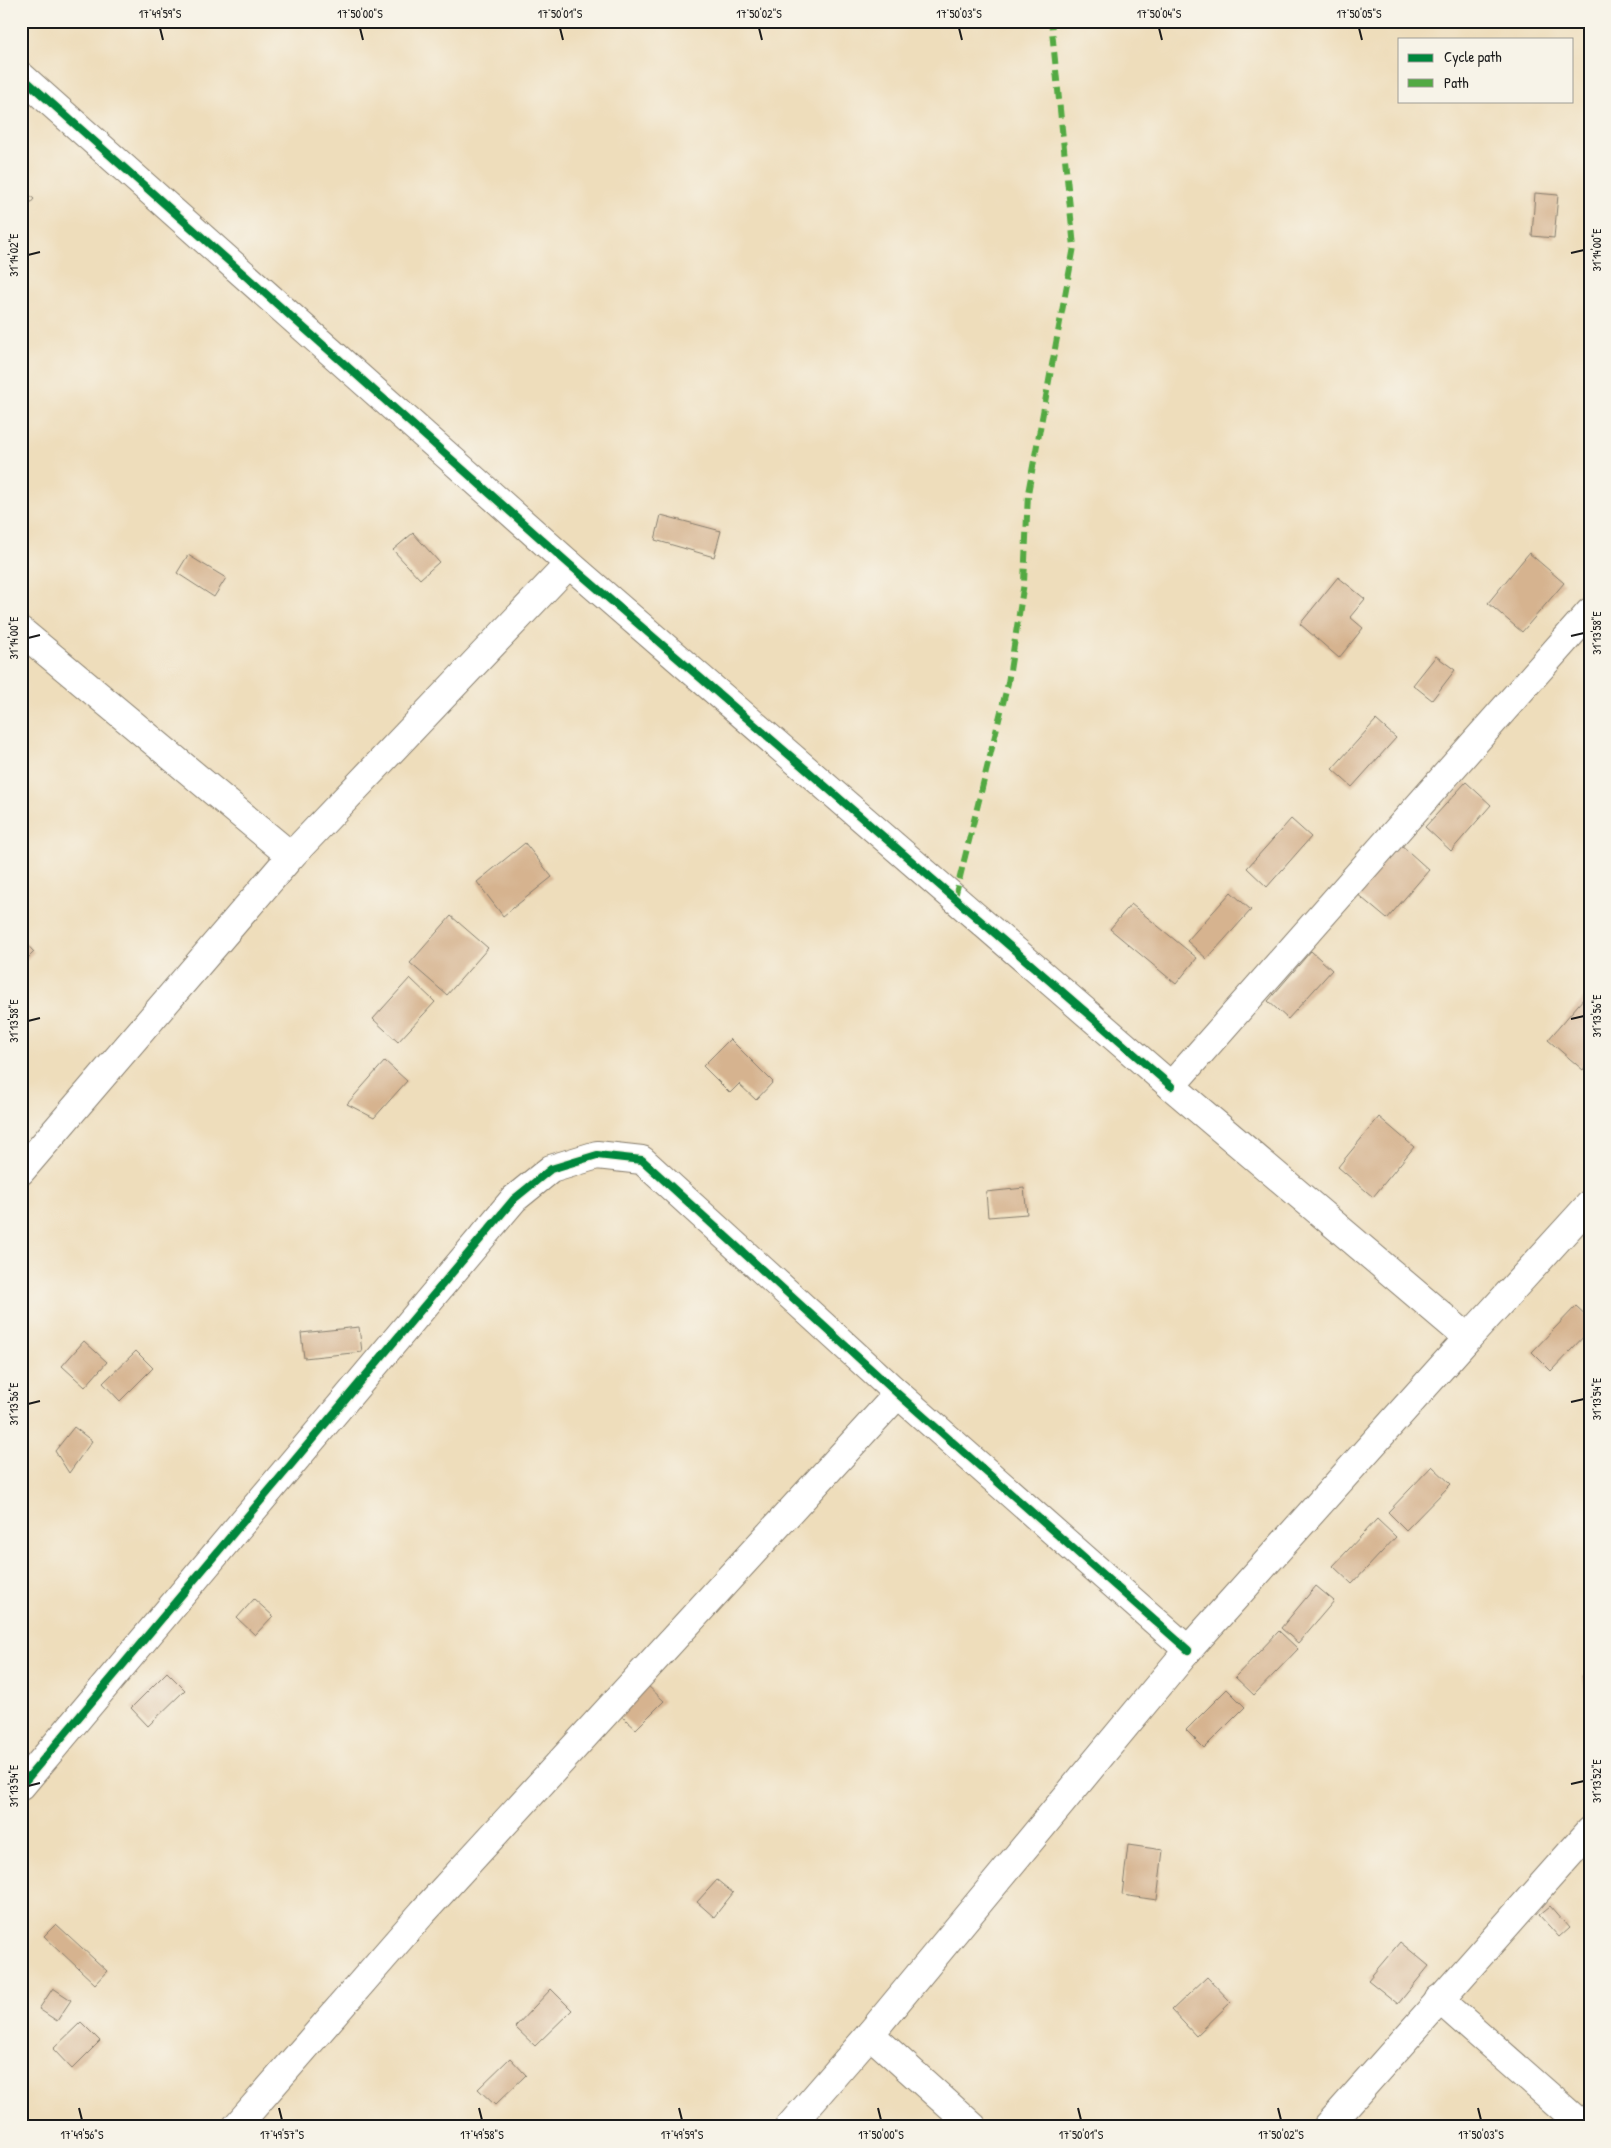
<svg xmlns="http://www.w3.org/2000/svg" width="1611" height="2148" viewBox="0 0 1611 2148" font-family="'Patrick Hand',sans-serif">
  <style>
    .building { fill: #d6b38f }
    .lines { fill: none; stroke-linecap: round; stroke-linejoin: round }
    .street-casing { stroke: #857c6c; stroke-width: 30 }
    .street { stroke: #fff; stroke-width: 28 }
    .quiet { stroke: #52a943; stroke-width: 6; stroke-dasharray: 12 6; stroke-linecap: butt }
    .cycleway-casing { stroke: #f7f3e8; stroke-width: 11 }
    .cycleway { stroke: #00873e; stroke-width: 8 }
    .ticks { fill: none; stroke: #1c1c1c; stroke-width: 2 }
    .neatline { fill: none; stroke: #1c1c1c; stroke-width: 2 }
    .ticks-label { font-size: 12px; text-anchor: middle; fill: #1c1c1c }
  </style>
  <rect width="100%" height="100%" fill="#f7f3e8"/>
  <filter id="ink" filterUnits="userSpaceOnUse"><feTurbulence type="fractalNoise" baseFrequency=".02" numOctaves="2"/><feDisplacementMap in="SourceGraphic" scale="10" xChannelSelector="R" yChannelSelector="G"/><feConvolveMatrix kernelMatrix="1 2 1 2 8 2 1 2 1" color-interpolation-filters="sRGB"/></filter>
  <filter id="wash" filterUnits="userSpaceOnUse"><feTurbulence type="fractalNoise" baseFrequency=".0096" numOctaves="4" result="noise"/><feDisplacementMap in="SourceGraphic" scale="20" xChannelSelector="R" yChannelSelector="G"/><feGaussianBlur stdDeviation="1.12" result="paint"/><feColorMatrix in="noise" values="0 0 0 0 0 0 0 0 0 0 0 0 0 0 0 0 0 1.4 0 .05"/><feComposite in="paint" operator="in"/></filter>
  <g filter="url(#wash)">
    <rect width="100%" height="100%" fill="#edb"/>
    <g id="blocks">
      <g class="building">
        <polygon points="21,188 34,199 21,214"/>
        <polygon points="1535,193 1558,195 1554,238 1532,236"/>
        <polygon points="661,515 721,531 714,557 655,540"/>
        <polygon points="413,533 439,562 420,579 393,550"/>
        <polygon points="1529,553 1564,583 1522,632 1488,603"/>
        <polygon points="188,555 226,578 214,597 177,573"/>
        <polygon points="1338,577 1365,599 1350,617 1363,628 1339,658 1300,624"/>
        <polygon points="1436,656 1455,670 1432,700 1413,685"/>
        <polygon points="1376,720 1396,738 1352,787 1332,769"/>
        <polygon points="1466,782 1491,805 1451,851 1425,827"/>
        <polygon points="1291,819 1311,837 1267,887 1247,868"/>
        <polygon points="525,843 552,877 503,916 477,882"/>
        <polygon points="1399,843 1429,870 1387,919 1356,893"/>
        <polygon points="1231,892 1251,910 1207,959 1187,941"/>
        <polygon points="1131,904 1197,958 1176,984 1110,929"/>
        <polygon points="451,916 488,948 447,995 410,963"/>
        <polygon points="21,938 34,952 21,965"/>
        <polygon points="1311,951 1332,970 1288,1019 1268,1001"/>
        <polygon points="410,978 435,1002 398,1042 373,1019"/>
        <polygon points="1590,991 1590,1061 1583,1070 1548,1040"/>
        <polygon points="730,1039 773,1082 756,1100 739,1084 730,1093 703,1066"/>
        <polygon points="385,1061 407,1081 374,1118 347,1104"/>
        <polygon points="1379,1117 1414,1147 1373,1197 1338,1167"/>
        <polygon points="1024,1188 1027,1214 988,1217 986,1192"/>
        <polygon points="1576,1306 1590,1319 1590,1330 1551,1371 1532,1352"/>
        <polygon points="359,1327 362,1352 304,1358 301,1333"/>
        <polygon points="84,1341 107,1362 85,1387 62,1366"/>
        <polygon points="136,1351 153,1368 120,1401 103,1383"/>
        <polygon points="74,1427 92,1441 69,1473 55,1451"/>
        <polygon points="1432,1466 1451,1484 1406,1530 1388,1512"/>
        <polygon points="1377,1519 1396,1537 1352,1584 1333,1566"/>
        <polygon points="1316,1586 1334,1601 1298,1643 1281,1628"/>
        <polygon points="254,1599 273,1616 255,1635 237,1618"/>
        <polygon points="1279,1631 1298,1649 1254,1695 1235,1677"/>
        <polygon points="167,1672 185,1690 148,1726 131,1708"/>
        <polygon points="1583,1675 1590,1675 1590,1717 1589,1717"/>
        <polygon points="645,1683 664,1701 636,1729 617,1712"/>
        <polygon points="1227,1689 1245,1707 1204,1748 1186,1730"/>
        <polygon points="1128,1845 1163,1850 1157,1900 1122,1895"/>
        <polygon points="717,1880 733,1893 714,1917 697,1902"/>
        <polygon points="1550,1906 1569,1928 1559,1937 1539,1915"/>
        <polygon points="56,1924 107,1971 95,1984 44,1936"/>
        <polygon points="1400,1942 1429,1966 1398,2004 1368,1980"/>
        <polygon points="1207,1977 1231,2002 1196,2036 1172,2010"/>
        <polygon points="53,1988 71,2000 57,2021 39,2009"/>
        <polygon points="551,1989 572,2010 535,2046 515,2027"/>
        <polygon points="81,2022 100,2041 72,2069 53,2049"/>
        <polygon points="510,2058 526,2075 495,2105 478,2089"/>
      </g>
    </g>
  </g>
  <g filter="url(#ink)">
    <use href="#blocks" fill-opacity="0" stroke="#857c6c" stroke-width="1"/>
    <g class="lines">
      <g class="street-casing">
        <g id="street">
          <polyline points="21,76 569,564 1171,1086"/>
          <polyline points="1590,612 1171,1086 1468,1338 1590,1204"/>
          <polyline points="21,631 291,856"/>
          <polyline points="21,1171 291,856 569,564"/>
          <polyline points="21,1786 514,1199 551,1169 597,1155 642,1160 898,1394 1188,1650"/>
          <polyline points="1439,1999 1584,2127"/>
          <polyline points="870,2034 1188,1650 1468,1338"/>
          <polyline points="236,2127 423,1912 898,1394"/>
          <polyline points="789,2127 870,2034 973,2127"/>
          <polyline points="1327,2127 1590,1831"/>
        </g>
      </g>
      <use href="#street" class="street"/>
      <polyline class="quiet" points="955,897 1008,683 1024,583 1028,493 1074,247 1051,21"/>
      <g class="cycleway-casing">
        <g id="cycleway">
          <polyline points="21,76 569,564 1171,1086"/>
          <polyline points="21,1786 514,1199 551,1169 597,1155 642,1160 898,1394 1188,1650"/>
        </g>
      </g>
      <use href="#cycleway" class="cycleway"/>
    </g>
  </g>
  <path class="ticks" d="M160,28L163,40M360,28L363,40M560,28L563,40M759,28L762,40M959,28L962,40M1159,28L1162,40M1359,28L1362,40M1571,253L1584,250M28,255L40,252M1571,636L1584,633M28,638L40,635M1571,1019L1584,1016M28,1021L40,1018M1571,1402L1584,1399M28,1404L40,1401M1571,1784L1584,1781M28,1786L40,1783M79,2108L82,2120M279,2108L282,2120M479,2108L482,2120M679,2108L682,2120M878,2108L881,2120M1078,2108L1081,2120M1278,2108L1281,2120M1478,2108L1481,2120"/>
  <rect width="1611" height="2148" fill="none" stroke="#f7f3e8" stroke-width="55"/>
  <rect x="1398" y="38" width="175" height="65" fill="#f7f3e8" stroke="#9f9d96"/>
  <rect x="1408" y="54" width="25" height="8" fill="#00873e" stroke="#9f9d96"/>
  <text x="1444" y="62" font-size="15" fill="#1c1c1c">Cycle path</text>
  <rect x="1408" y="79" width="25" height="8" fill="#52a943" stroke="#9f9d96"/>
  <text x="1444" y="88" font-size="15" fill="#1c1c1c">Path</text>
  <rect x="28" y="28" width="1556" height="2092" class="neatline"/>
  <g class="ticks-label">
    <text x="160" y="18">17°49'59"S</text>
    <text x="360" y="18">17°50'00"S</text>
    <text x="560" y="18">17°50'01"S</text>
    <text x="759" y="18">17°50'02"S</text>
    <text x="959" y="18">17°50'03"S</text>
    <text x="1159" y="18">17°50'04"S</text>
    <text x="1359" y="18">17°50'05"S</text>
    <text transform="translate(1597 250) rotate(-90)" y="4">31°14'00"E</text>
    <text transform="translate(14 255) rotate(-90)" y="4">31°14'02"E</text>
    <text transform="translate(1597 633) rotate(-90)" y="4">31°13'58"E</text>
    <text transform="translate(14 638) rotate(-90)" y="4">31°14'00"E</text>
    <text transform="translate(1597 1016) rotate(-90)" y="4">31°13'56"E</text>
    <text transform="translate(14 1021) rotate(-90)" y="4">31°13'58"E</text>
    <text transform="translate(1597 1399) rotate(-90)" y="4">31°13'54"E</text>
    <text transform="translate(14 1404) rotate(-90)" y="4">31°13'56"E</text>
    <text transform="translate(1597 1781) rotate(-90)" y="4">31°13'52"E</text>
    <text transform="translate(14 1786) rotate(-90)" y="4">31°13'54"E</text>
    <text x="82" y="2139">17°49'56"S</text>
    <text x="282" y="2139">17°49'57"S</text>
    <text x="482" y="2139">17°49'58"S</text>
    <text x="682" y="2139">17°49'59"S</text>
    <text x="881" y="2139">17°50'00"S</text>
    <text x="1081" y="2139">17°50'01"S</text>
    <text x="1281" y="2139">17°50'02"S</text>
    <text x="1481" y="2139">17°50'03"S</text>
  </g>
</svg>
